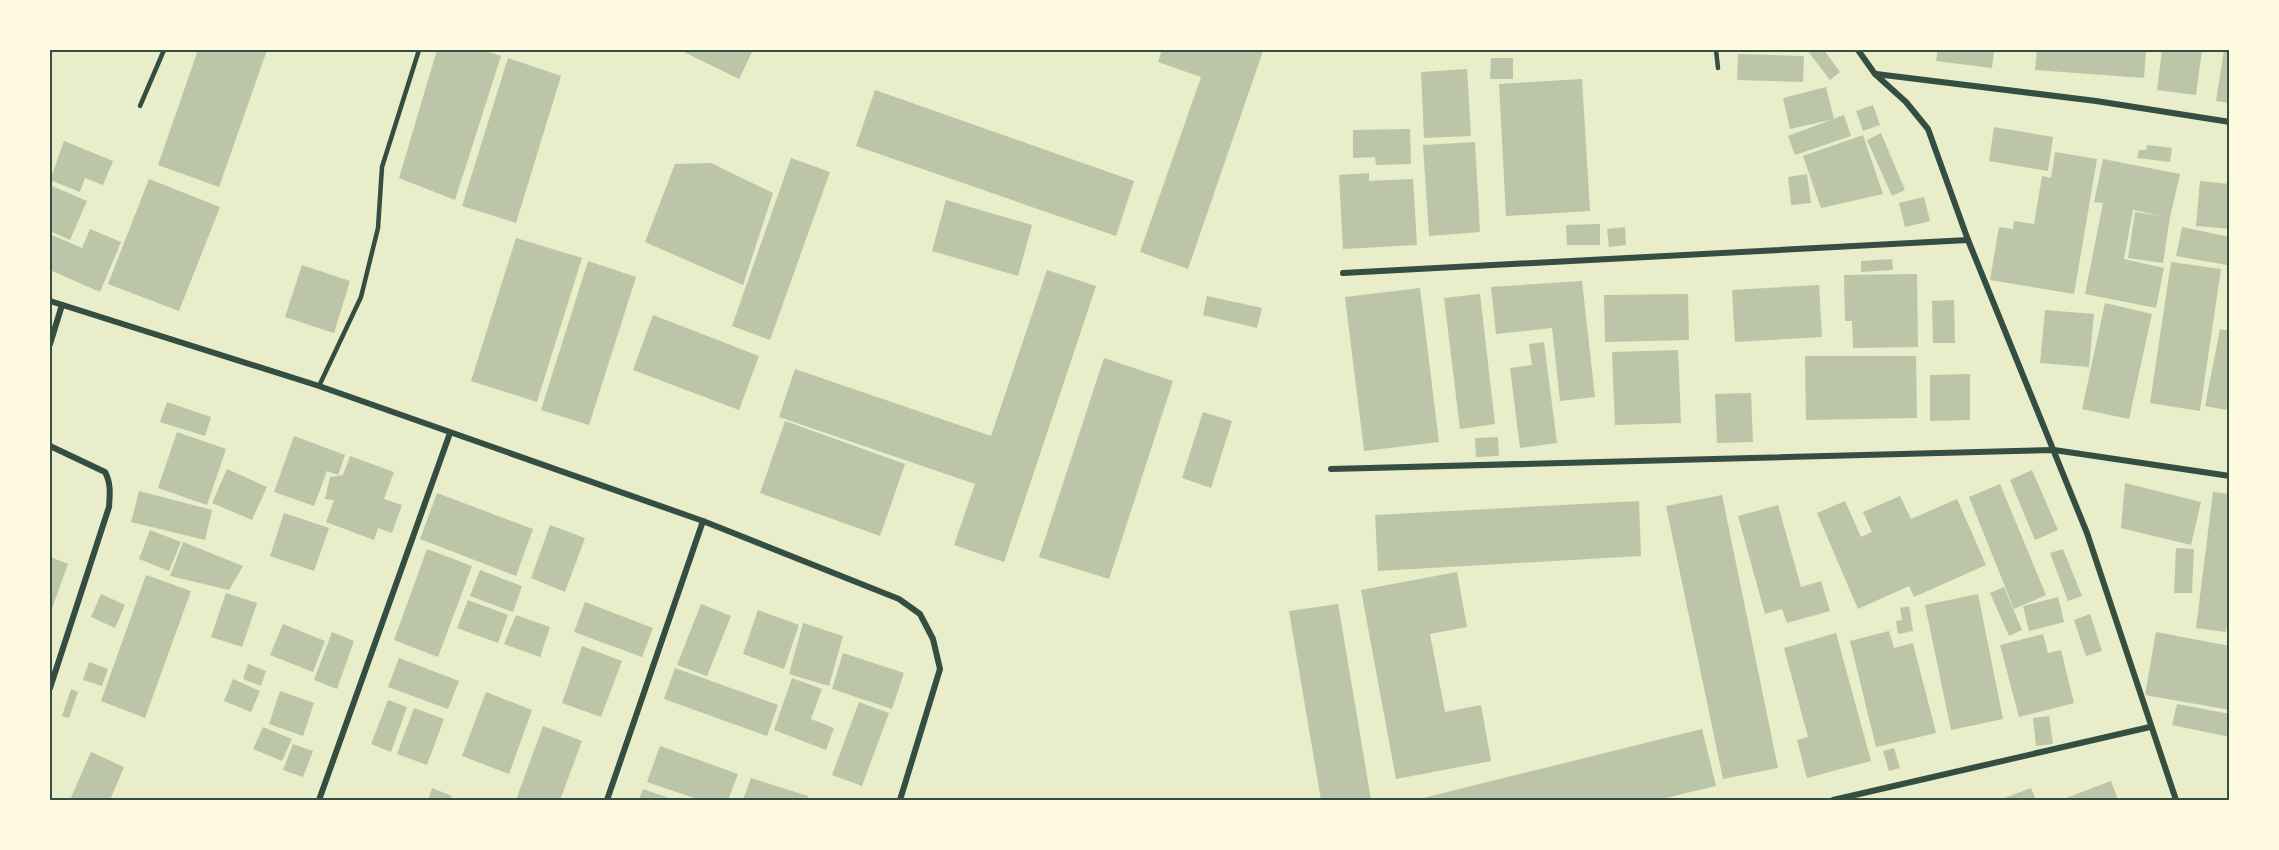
<svg xmlns="http://www.w3.org/2000/svg" width="2279" height="850" viewBox="0 0 2279 850" font-family="Inter,sans-serif">
  <style>
    .building { fill: #bcc5a7 }
    .lines { fill: none; stroke-linecap: round; stroke-linejoin: round }
    .service { stroke: #344e41; stroke-width: 4.5 }
    .minor { stroke: #344e41; stroke-width: 6 }
    .neatline { fill: none; stroke: #344e41; stroke-width: 2 }
  </style>
  <rect width="100%" height="100%" fill="#e9edc9"/>
  <g class="building">
    <polygon points="198,50 267,50 219,187 158,165"/>
    <polygon points="437,50 482,50 501,56 455,200 399,178"/>
    <polygon points="680,50 753,50 739,79"/>
    <polygon points="1162,50 1263,51 1188,269 1140,252 1201,77 1158,62"/>
    <polygon points="1807,50 1824,50 1840,72 1830,80"/>
    <polygon points="1938,50 1994,50 1992,68 1936,61"/>
    <polygon points="2037,50 2146,50 2144,78 2035,70"/>
    <polygon points="2162,50 2202,50 2196,95 2157,90"/>
    <polygon points="2224,50 2230,50 2230,103 2216,101"/>
    <polygon points="1738,54 1804,56 1803,82 1737,80"/>
    <polygon points="508,58 561,76 516,223 462,206"/>
    <polygon points="1491,58 1513,58 1513,79 1490,79"/>
    <polygon points="1467,69 1471,136 1424,138 1421,72"/>
    <polygon points="1582,79 1590,211 1506,216 1499,84"/>
    <polygon points="1826,87 1834,119 1790,129 1783,98"/>
    <polygon points="875,90 1134,181 1116,236 856,146"/>
    <polygon points="1873,105 1880,125 1863,131 1856,111"/>
    <polygon points="1844,115 1851,136 1795,155 1788,136"/>
    <polygon points="1994,127 2053,137 2048,171 1989,161"/>
    <polygon points="1410,129 1411,164 1376,165 1375,157 1353,158 1353,130"/>
    <polygon points="1881,133 1905,190 1892,196 1867,140"/>
    <polygon points="1863,135 1883,194 1821,208 1803,156"/>
    <polygon points="64,141 113,161 103,185 85,178 80,192 50,180"/>
    <polygon points="1475,142 1480,232 1429,236 1423,145"/>
    <polygon points="2147,145 2172,148 2170,162 2137,158 2139,150 2146,150"/>
    <polygon points="2055,152 2097,159 2074,294 1990,280 1999,227 2013,229 2014,221 2034,224 2042,176 2051,178"/>
    <polygon points="791,158 830,172 770,340 732,326"/>
    <polygon points="2103,159 2180,174 2170,217 2163,263 2128,258 2135,212 2163,216 2133,210 2124,259 2164,268 2156,308 2085,294 2103,203 2094,202"/>
    <polygon points="711,163 773,193 743,285 645,242 675,164"/>
    <polygon points="1369,173 1369,181 1413,179 1417,245 1343,249 1339,175"/>
    <polygon points="1807,174 1811,203 1791,205 1788,177"/>
    <polygon points="149,179 220,207 179,311 108,284"/>
    <polygon points="2200,181 2230,184 2230,229 2196,226"/>
    <polygon points="52,186 87,201 70,240 50,231 50,192"/>
    <polygon points="1924,197 1930,221 1905,227 1899,203"/>
    <polygon points="946,200 1032,225 1018,276 932,251"/>
    <polygon points="1600,224 1600,245 1567,245 1566,225"/>
    <polygon points="1625,227 1626,245 1609,247 1607,229"/>
    <polygon points="2182,227 2230,237 2227,265 2176,256"/>
    <polygon points="90,229 121,242 100,292 50,270 50,242 52,235 82,248"/>
    <polygon points="516,238 582,258 537,402 471,381"/>
    <polygon points="1892,259 1893,270 1861,272 1861,261"/>
    <polygon points="588,261 636,277 589,425 541,410"/>
    <polygon points="2171,262 2221,269 2200,411 2150,403"/>
    <polygon points="302,265 350,281 334,333 285,317"/>
    <polygon points="1047,270 1096,286 1004,562 954,545 975,484 779,417 795,369 991,436"/>
    <polygon points="1917,274 1918,347 1853,348 1852,321 1845,321 1844,275"/>
    <polygon points="1582,281 1595,397 1560,401 1552,328 1496,334 1491,287"/>
    <polygon points="1819,285 1822,337 1735,342 1732,290"/>
    <polygon points="1420,288 1439,442 1364,451 1345,297"/>
    <polygon points="1480,294 1495,424 1460,429 1444,298"/>
    <polygon points="1688,294 1689,340 1605,342 1604,295"/>
    <polygon points="1207,296 1262,308 1257,328 1203,315"/>
    <polygon points="1954,300 1955,343 1933,343 1932,301"/>
    <polygon points="2105,303 2152,314 2129,419 2082,409"/>
    <polygon points="2045,310 2094,314 2089,367 2040,363"/>
    <polygon points="653,315 759,356 739,410 633,370"/>
    <polygon points="2220,329 2230,331 2230,392 2226,410 2205,406"/>
    <polygon points="1544,342 1557,443 1520,448 1510,368 1532,365 1529,344"/>
    <polygon points="1678,350 1681,423 1615,425 1612,352"/>
    <polygon points="1805,356 1916,356 1917,418 1806,420"/>
    <polygon points="1104,358 1173,381 1109,579 1039,557"/>
    <polygon points="1970,374 1970,420 1930,421 1930,375"/>
    <polygon points="1751,393 1753,442 1717,443 1715,394"/>
    <polygon points="167,402 211,417 205,436 160,422"/>
    <polygon points="1203,412 1232,421 1211,488 1182,478"/>
    <polygon points="785,421 905,464 880,536 760,493"/>
    <polygon points="177,432 226,449 207,505 158,488"/>
    <polygon points="294,436 345,455 338,475 327,471 314,506 274,492"/>
    <polygon points="1498,437 1499,456 1476,457 1475,438"/>
    <polygon points="350,456 394,472 384,499 402,505 392,533 378,528 374,540 326,522 334,500 325,499 330,477 343,475"/>
    <polygon points="227,469 267,487 252,520 212,503"/>
    <polygon points="2032,470 2058,530 2035,540 2010,480"/>
    <polygon points="2125,483 2201,502 2191,545 2121,528"/>
    <polygon points="2000,484 2046,595 2014,609 1969,497"/>
    <polygon points="139,491 212,510 205,540 131,522"/>
    <polygon points="2213,492 2230,494 2230,603 2226,632 2196,628"/>
    <polygon points="437,493 533,529 516,576 420,539"/>
    <polygon points="1722,495 1778,768 1723,779 1666,506"/>
    <polygon points="1900,496 1911,519 1957,499 1986,565 1914,597 1909,586 1858,609 1817,513 1845,501 1861,537 1872,532 1863,512"/>
    <polygon points="1639,501 1641,556 1378,571 1375,515"/>
    <polygon points="1778,505 1801,587 1821,581 1830,611 1787,623 1782,609 1765,614 1738,516"/>
    <polygon points="284,513 329,528 314,571 270,556"/>
    <polygon points="550,525 585,538 565,592 531,578"/>
    <polygon points="150,530 181,542 169,571 139,559"/>
    <polygon points="183,542 243,566 229,590 170,576"/>
    <polygon points="2176,548 2194,549 2192,593 2174,593"/>
    <polygon points="427,549 472,566 438,657 394,640"/>
    <polygon points="2063,549 2082,596 2068,601 2050,553"/>
    <polygon points="50,557 68,564 50,614"/>
    <polygon points="480,570 522,586 513,612 470,596"/>
    <polygon points="1457,572 1467,627 1430,634 1445,712 1481,705 1491,761 1396,779 1361,590"/>
    <polygon points="146,575 191,591 145,718 101,701"/>
    <polygon points="2004,587 2022,630 2009,636 1990,593"/>
    <polygon points="226,593 257,603 242,647 211,637"/>
    <polygon points="101,594 125,605 115,628 91,617"/>
    <polygon points="1978,594 2003,719 1951,730 1925,605"/>
    <polygon points="2058,597 2064,622 2029,631 2023,606"/>
    <polygon points="468,600 508,615 498,643 457,628"/>
    <polygon points="585,602 653,628 642,657 574,632"/>
    <polygon points="701,604 731,616 707,676 677,665"/>
    <polygon points="1338,604 1354,698 1371,800 1321,800 1289,611"/>
    <polygon points="1909,606 1913,631 1898,634 1896,621 1902,620 1900,608"/>
    <polygon points="758,610 799,625 784,669 743,654"/>
    <polygon points="2090,614 2102,651 2086,656 2074,620"/>
    <polygon points="516,615 550,627 540,657 504,644"/>
    <polygon points="803,623 843,636 829,686 789,674"/>
    <polygon points="283,624 325,641 313,672 270,655"/>
    <polygon points="1889,631 1894,648 1913,643 1936,733 1876,747 1850,641"/>
    <polygon points="332,632 354,641 337,689 314,680"/>
    <polygon points="2156,632 2230,646 2230,710 2145,695"/>
    <polygon points="1836,633 1871,761 1807,778 1797,740 1808,737 1784,648"/>
    <polygon points="2043,634 2048,653 2061,650 2074,703 2019,717 2000,645"/>
    <polygon points="582,646 622,661 601,717 562,703"/>
    <polygon points="843,653 904,673 892,709 832,689"/>
    <polygon points="399,658 459,681 448,709 388,687"/>
    <polygon points="89,662 108,669 102,686 83,680"/>
    <polygon points="248,664 266,671 261,686 243,679"/>
    <polygon points="675,668 778,705 767,736 664,699"/>
    <polygon points="792,678 822,689 811,719 834,728 826,750 774,730"/>
    <polygon points="233,679 260,691 251,712 224,701"/>
    <polygon points="71,689 78,692 69,718 62,716"/>
    <polygon points="280,691 314,703 303,736 269,724"/>
    <polygon points="486,692 532,710 509,774 462,756"/>
    <polygon points="388,700 407,707 391,752 371,744"/>
    <polygon points="859,702 889,713 862,786 832,775"/>
    <polygon points="2177,704 2230,714 2230,737 2172,725"/>
    <polygon points="414,708 444,719 427,765 397,754"/>
    <polygon points="2049,716 2053,744 2036,746 2033,718"/>
    <polygon points="543,726 582,741 560,800 516,800"/>
    <polygon points="263,727 292,739 282,761 253,749"/>
    <polygon points="1702,729 1716,786 1657,800 1415,800"/>
    <polygon points="293,744 313,751 303,777 283,770"/>
    <polygon points="660,746 738,774 728,800 700,800 647,782"/>
    <polygon points="1894,748 1900,768 1889,771 1883,751"/>
    <polygon points="91,752 124,767 110,800 70,800"/>
    <polygon points="751,778 808,796 807,800 743,800"/>
    <polygon points="2111,781 2118,800 2061,800"/>
    <polygon points="432,788 452,796 451,800 428,800"/>
    <polygon points="2031,788 2036,800 1999,800"/>
    <polygon points="643,789 672,799 671,800 639,800"/>
  </g>
  <g class="lines">
    <g class="service">
      <polyline points="1716,50 1718,68"/>
      <polyline points="140,106 164,50"/>
      <polyline points="319,386 361,297 378,228 382,167 419,50"/>
    </g>
    <g class="minor">
      <polyline points="1858,50 1875,74 1906,102 1928,129 1968,240 2087,533 2176,800"/>
      <polyline points="1876,74 2096,101 2230,122"/>
      <polyline points="1343,273 1968,240"/>
      <polyline points="50,301 319,386 703,521 899,599 920,614 933,639 940,669 900,800"/>
      <polyline points="50,344 62,305"/>
      <path d="M50,446L105,472C111,483 110,494 109,507L50,688"/>
      <polyline points="1331,469 2054,450 2230,476"/>
      <polyline points="319,800 450,433"/>
      <polyline points="607,800 703,521"/>
      <polyline points="1833,800 2150,727"/>
    </g>
  </g>
  <rect width="2279" height="850" fill="none" stroke="#fefae0" stroke-width="102"/>
  <rect x="51" y="51" width="2177" height="748" class="neatline"/>
</svg>
